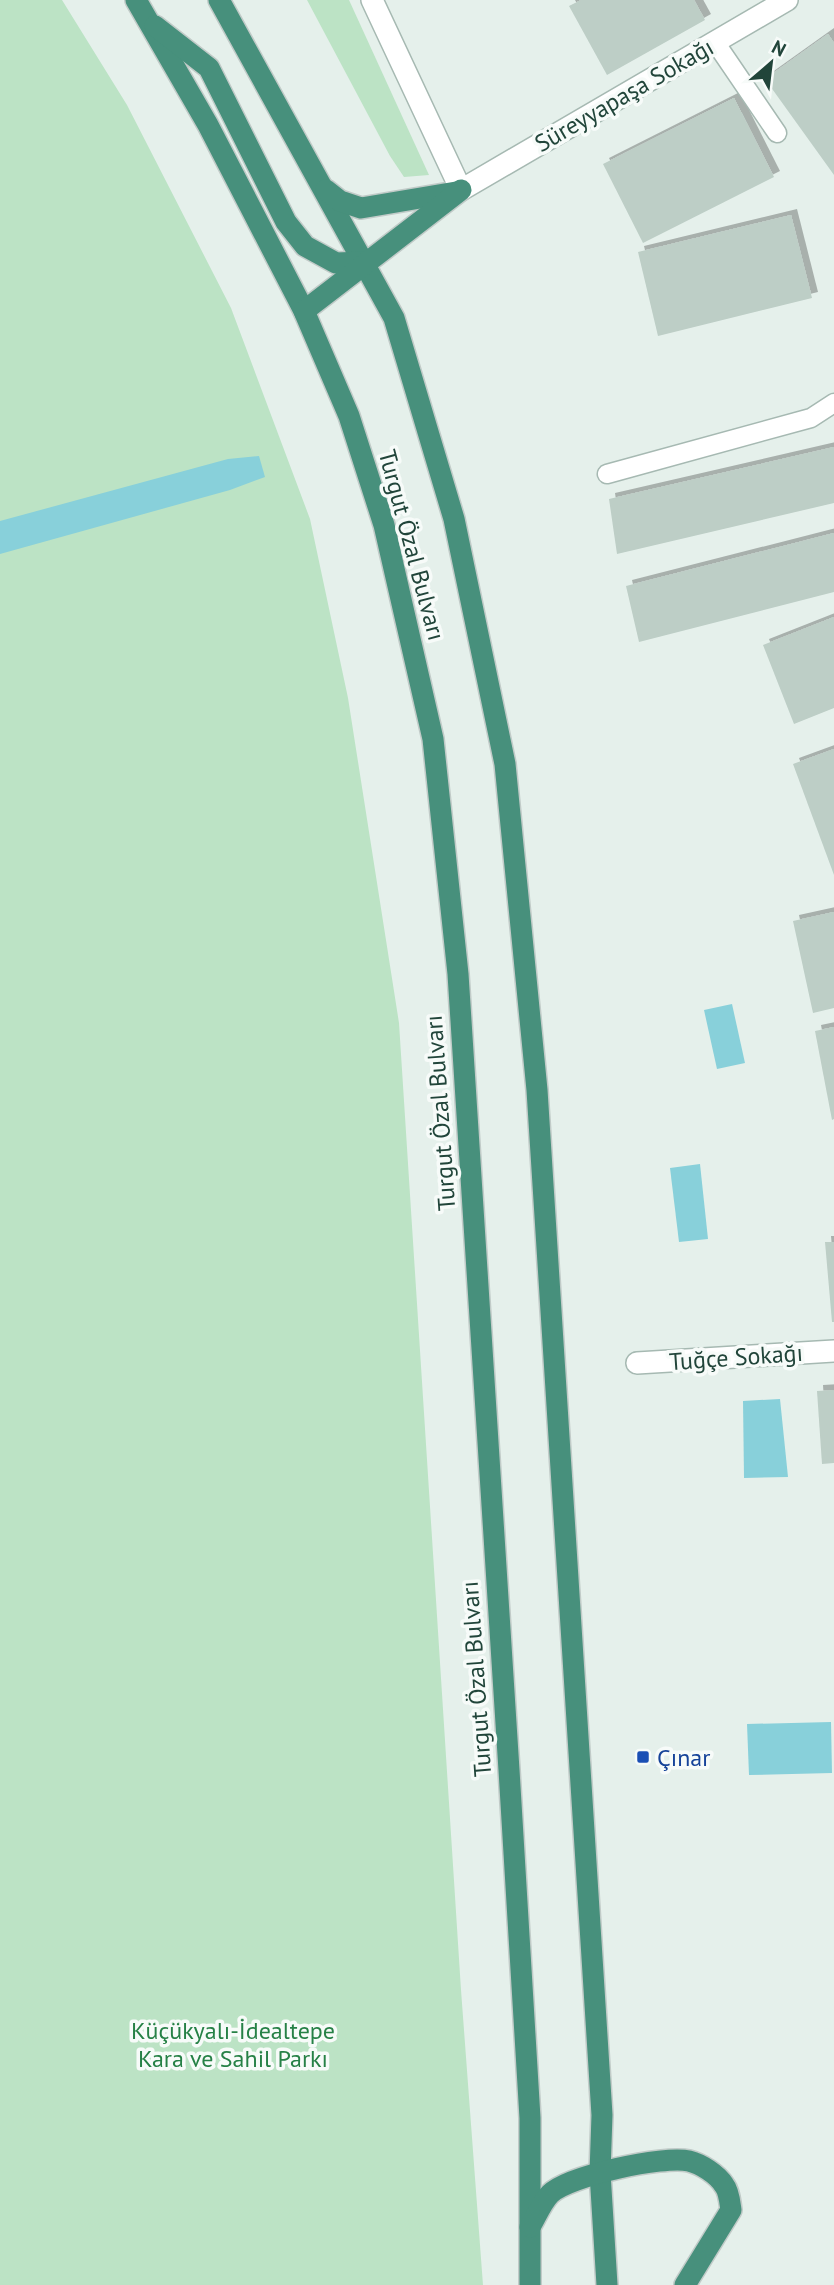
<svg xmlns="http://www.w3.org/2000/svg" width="834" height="2285" viewBox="0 0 834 2285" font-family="'PT Sans',sans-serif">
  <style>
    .green { fill: #bce3c5 }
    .water { fill: #88d0da }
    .building { fill: #bdcec6; filter: url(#shadow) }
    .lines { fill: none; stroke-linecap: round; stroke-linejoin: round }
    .service-casing { stroke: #a6b9b2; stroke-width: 21 }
    .minor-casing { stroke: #a6b9b2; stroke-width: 24 }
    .trunk-casing { stroke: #c1cbc8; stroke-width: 24 }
    .service { stroke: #fff; stroke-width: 18 }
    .minor { stroke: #fff; stroke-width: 21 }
    .trunk { stroke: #47907c; stroke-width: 21 }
    .transit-dot { fill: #1a4fb4; stroke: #f7fbf9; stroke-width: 2.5 }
    .labels { text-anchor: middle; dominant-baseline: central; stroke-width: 7; stroke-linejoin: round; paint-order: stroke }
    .street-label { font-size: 24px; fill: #21453a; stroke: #f7fbf9 }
    .transit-label { font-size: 24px; fill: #164399; stroke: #f7fbf9; text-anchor: start }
    .park-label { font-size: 24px; fill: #268146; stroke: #f7fbf9 }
  </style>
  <defs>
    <filter id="shadow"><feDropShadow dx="6" dy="-6" stdDeviation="0" flood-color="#0004"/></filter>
  </defs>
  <rect width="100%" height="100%" fill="#e5f0eb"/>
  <g class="green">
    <polygon points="0,0 62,0 127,105 231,308 310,519 348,698 399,1023 461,1990 483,2285 0,2285"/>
    <polygon points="307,0 349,0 429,175 404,177 390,156"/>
  </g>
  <g class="water">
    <polygon points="259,456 265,477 230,490 0,554 0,521 228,459"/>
    <polygon points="732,1004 745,1063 717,1069 704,1010"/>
    <polygon points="700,1164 708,1239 679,1242 670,1168"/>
    <polygon points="780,1399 788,1477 744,1478 743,1401"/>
    <polygon points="831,1722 832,1773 749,1775 747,1724"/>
  </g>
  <g class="building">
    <polygon points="581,0 694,0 705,20 607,75 569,6"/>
    <polygon points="828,34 834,43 834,175 765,79"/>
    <polygon points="734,98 774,177 643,243 603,164"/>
    <polygon points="791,215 812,298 658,336 638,252"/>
    <polygon points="834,447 834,503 617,554 609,499"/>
    <polygon points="834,533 834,592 639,642 626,586"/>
    <polygon points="834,617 834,708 794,724 763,645"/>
    <polygon points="834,749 834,875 793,764"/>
    <polygon points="834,912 834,1008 813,1013 793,921"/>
    <polygon points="834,1027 834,1119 832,1120 815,1031"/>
    <polygon points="825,1242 834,1242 834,1322 832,1322"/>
    <polygon points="834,1390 834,1463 822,1464 817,1391"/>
  </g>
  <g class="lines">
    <g class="service-casing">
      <g id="service">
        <polyline points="715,42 777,133"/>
        <polyline points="607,474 811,418 834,403"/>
      </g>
    </g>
    <g class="minor-casing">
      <g id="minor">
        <polyline points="372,0 461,190 787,0"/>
        <polyline points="637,1363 834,1351"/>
      </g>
    </g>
    <g class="trunk-casing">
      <g id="trunk">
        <polyline points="136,0 208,125 304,311 349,416 384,525 433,739 458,974 509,1770 530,2118 530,2285"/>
        <polyline points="219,0 394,318 454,519 505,764 537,1090 602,2115 600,2173 607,2285"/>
        <polyline points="155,26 209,68 286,222 305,246 336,263 365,262"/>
        <polyline points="326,190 340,201 361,208 456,192"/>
        <polyline points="304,311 461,190"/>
        <path d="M530,2227C536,2217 542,2202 550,2194C568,2176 664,2155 689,2161C701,2164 717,2174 724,2185C729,2191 730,2203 731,2210L685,2285"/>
      </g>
    </g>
    <use href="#service" class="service"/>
    <use href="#minor" class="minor"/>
    <use href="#trunk" class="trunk"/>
  </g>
  <rect class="transit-dot" x="636" y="1750" width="14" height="14" rx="3.5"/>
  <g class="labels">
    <g class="street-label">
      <text transform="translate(624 95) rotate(-30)">Süreyyapaşa Sokağı</text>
      <text transform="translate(412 545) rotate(75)">Turgut Özal Bulvarı</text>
      <text transform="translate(440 1113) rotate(-94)">Turgut Özal Bulvarı</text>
      <text transform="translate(736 1357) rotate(-4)">Tuğçe Sokağı</text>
      <text transform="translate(476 1679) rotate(-94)">Turgut Özal Bulvarı</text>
    </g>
    <g class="transit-label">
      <text x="657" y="1757">Çınar</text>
    </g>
    <g class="park-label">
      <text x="233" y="2030">Küçükyalı-İdealtepe<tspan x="233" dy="28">Kara ve Sahil Parkı</tspan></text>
    </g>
  </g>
  <g transform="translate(771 63) rotate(28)" stroke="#f7fbf9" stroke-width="5" paint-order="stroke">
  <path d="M0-5L12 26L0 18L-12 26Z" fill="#21453a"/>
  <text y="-10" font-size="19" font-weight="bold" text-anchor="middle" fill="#21453a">N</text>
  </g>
</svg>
